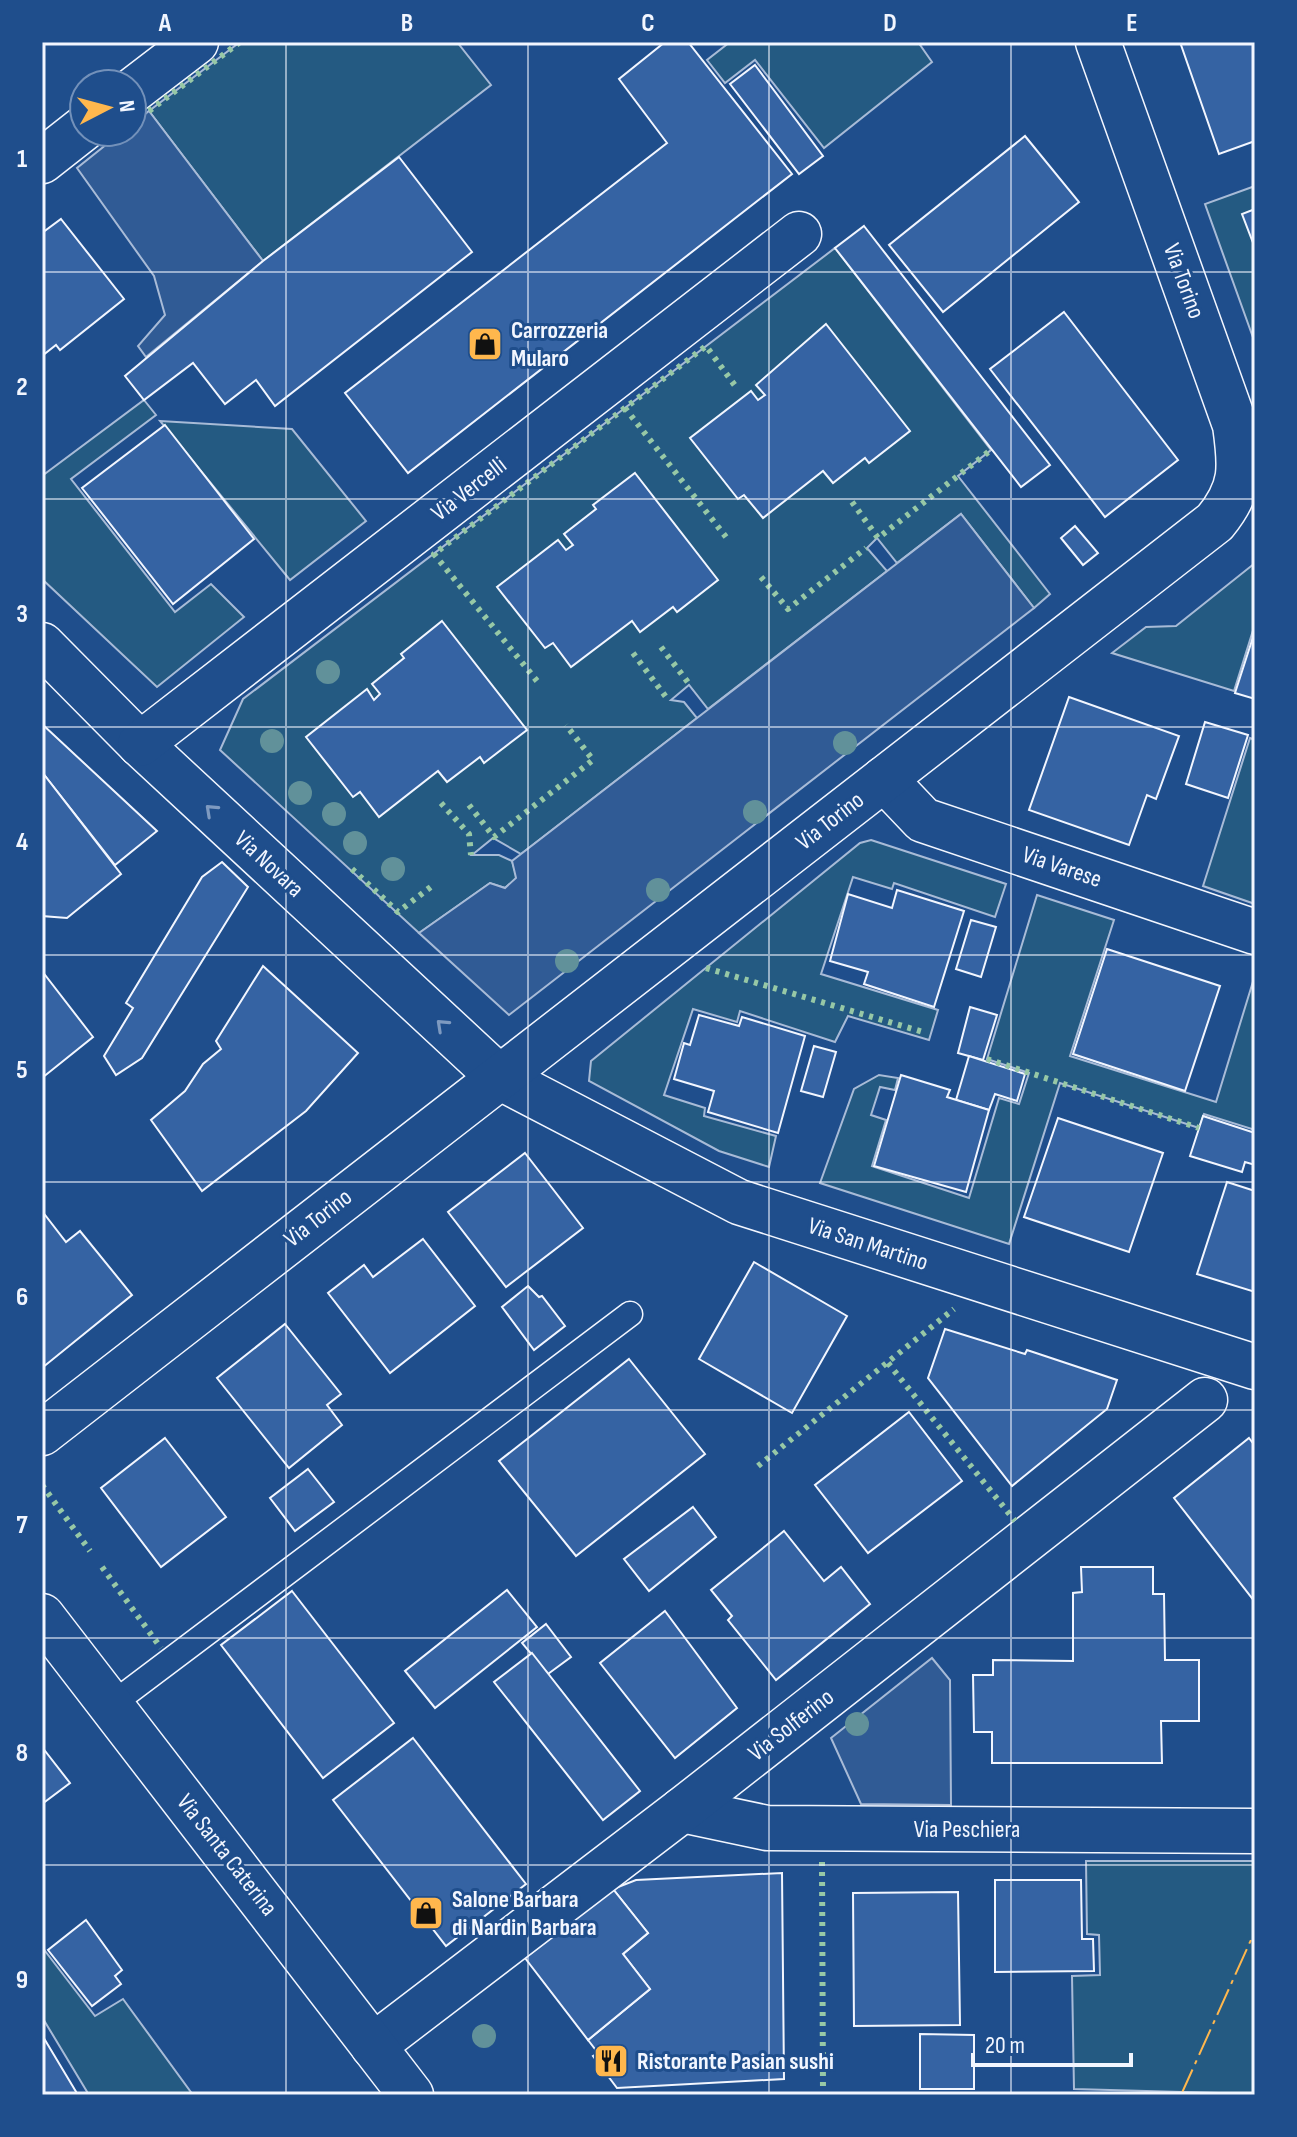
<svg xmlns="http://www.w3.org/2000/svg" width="1297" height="2137" viewBox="0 0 1297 2137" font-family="'Sofia Sans Condensed',sans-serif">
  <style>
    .green { fill: #245a82; stroke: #a8bbd7; stroke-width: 2 }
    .parking { fill: #305b95; stroke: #a8bbd7; stroke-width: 2 }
    .building { fill: #3563a3; stroke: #f2f6ff; stroke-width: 2 }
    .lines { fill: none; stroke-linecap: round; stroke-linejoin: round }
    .service-casing { stroke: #f2f6ff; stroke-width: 27 }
    .minor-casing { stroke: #f2f6ff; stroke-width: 47 }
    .primary-casing { stroke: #f2f6ff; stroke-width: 47 }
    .service { stroke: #1f4e8c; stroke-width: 24 }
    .minor { stroke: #1f4e8c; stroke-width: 44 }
    .primary { stroke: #1f4e8c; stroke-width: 44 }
    .hedge { stroke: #97c8a6; stroke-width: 6; stroke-dasharray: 4 6; stroke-linecap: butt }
    .power { stroke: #ffb74d; stroke-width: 2; stroke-dasharray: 28 6 4 6; stroke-linecap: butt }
    .tree { fill: #61919a }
    .oneway { stroke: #7e9ac0 }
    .grid { fill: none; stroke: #f2f6ff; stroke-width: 2; stroke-opacity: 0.55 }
    .labels { text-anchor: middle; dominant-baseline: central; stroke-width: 6; stroke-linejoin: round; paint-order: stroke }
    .street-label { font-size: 24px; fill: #f2f6ff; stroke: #1f4e8c }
    .poi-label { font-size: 24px; font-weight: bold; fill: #f2f6ff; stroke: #1f4e8c; text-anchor: start }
    .neatline { fill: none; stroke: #f2f6ff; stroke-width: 3 }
    .grid-label { font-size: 26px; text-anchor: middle; font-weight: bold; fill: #f2f6ff }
  </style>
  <rect width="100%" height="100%" fill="#1f4e8c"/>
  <g class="green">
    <polygon points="240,42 457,42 491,85 263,261 149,111"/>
    <polygon points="730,42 918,42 932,62 824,148 755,60 725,83 707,60"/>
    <polygon points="1255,186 1255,343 1205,204"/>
    <polygon points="835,248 991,450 958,476 1050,594 1034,608 961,514 897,563 877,538 867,548 887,571 708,709 689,685 671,700 684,702 697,718 521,854 493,838 472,855 499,855 512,861 517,878 505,888 490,883 419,933 220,750 243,699"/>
    <polygon points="144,400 156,415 71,479 175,612 211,584 244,617 157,687 42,579 42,476"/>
    <polygon points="160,421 292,429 366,521 290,580"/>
    <polygon points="1255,563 1255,624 1234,691 1112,653 1146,627 1176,626"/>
    <polygon points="1250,738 1255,740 1255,904 1203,886"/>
    <polygon points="871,840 1006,884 995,917 894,883 892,889 853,877 821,974 938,1010 929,1040 848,1016 835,1042 740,1011 737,1022 693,1009 664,1095 705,1108 704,1116 776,1136 769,1167 719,1151 589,1081 591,1061 860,843"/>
    <polygon points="1037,895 1114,920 1070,1056 1216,1102 1255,975 1255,1130 1204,1114 1199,1128 1060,1083 1009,1244 820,1183 854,1089 879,1075 898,1078 895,1090 880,1087 871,1115 886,1120 872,1166 969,1198 999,1098 1019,1104 1029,1073 987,1059"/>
    <polygon points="1086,1861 1255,1861 1255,2094 1074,2089 1072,1976 1100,1975 1099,1935 1087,1934"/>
    <polygon points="42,1947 95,2016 123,1999 193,2095 89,2095 42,2017"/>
  </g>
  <g class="parking">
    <polygon points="149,111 263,261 146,357 138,346 165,315 154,276 77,168 122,132 132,132 132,124"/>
    <polygon points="961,514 1034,608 509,1015 419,933 490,883 505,888 516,878 512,861 521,854"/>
    <polygon points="932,1658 950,1680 951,1805 861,1804 831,1738"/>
  </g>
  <g class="building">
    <polygon points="665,42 688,42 792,174 408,473 345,393 667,143 619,79"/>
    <polygon points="1180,42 1255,42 1255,141 1219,154"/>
    <polygon points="755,65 823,156 799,174 730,84"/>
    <polygon points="1025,136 1079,202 943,312 889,245"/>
    <polygon points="399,157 472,252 275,406 256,380 225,404 193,363 144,400 125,376 263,261"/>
    <polygon points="1255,209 1255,248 1242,214"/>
    <polygon points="61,219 124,299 60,350 56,345 42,356 42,233"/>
    <polygon points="864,226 1050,465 1021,487 835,248"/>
    <polygon points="1064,312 1178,460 1105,517 990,369"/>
    <polygon points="826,324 910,431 869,463 865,458 833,483 823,471 763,518 744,495 738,499 690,438 751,391 758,400 765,395 756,385"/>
    <polygon points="165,425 254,539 173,604 82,488"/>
    <polygon points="635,473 718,580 677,612 673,607 640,632 632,621 571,667 553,643 545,648 497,587 558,540 566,550 573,545 564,534 596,509 593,505"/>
    <polygon points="1075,526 1098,553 1083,565 1061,538"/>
    <polygon points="442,621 527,730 484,763 480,757 447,782 438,771 379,817 360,792 353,797 306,737 367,689 374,700 380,694 372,684 404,658 401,654"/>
    <polygon points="1255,631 1255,699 1235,693"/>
    <polygon points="1069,697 1179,736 1156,799 1147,795 1129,845 1029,810"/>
    <polygon points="1205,722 1248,735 1228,798 1186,784"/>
    <polygon points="42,724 157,831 115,865 42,772"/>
    <polygon points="42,772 121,874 67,918 42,916"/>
    <polygon points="222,862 248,887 142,1058 116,1075 104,1056 133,1008 126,1003 202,877"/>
    <polygon points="897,890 964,911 934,1007 864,984 868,972 830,961 848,894 892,908"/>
    <polygon points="971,920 996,927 981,977 956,969"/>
    <polygon points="1107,949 1220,986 1185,1091 1073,1054"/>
    <polygon points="263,966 358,1053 306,1111 202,1191 151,1120 185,1091 203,1064 221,1049 216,1041"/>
    <polygon points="42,971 93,1037 42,1078"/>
    <polygon points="970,1007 997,1015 983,1060 958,1053"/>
    <polygon points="699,1015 739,1026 742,1017 805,1036 778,1133 708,1112 714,1091 674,1079 684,1043 690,1045"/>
    <polygon points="814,1046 836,1052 823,1097 801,1091"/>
    <polygon points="969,1056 1025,1074 1017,1101 995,1094 989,1110 956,1100"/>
    <polygon points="901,1075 950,1090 947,1097 989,1110 966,1192 874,1166"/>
    <polygon points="1203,1116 1255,1133 1255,1165 1245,1162 1242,1172 1190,1156"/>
    <polygon points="1058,1118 1163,1153 1129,1252 1024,1217"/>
    <polygon points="525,1153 583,1228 506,1287 448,1212"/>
    <polygon points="1227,1182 1255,1191 1255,1292 1197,1274"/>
    <polygon points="42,1211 66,1242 80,1231 132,1295 42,1368"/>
    <polygon points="423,1239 475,1306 390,1373 328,1293 364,1265 373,1277"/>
    <polygon points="754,1262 847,1316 792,1413 699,1359"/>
    <polygon points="528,1286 539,1297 542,1296 565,1326 534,1350 502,1307"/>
    <polygon points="285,1324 341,1394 327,1405 342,1425 289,1468 217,1378"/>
    <polygon points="945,1329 1025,1354 1027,1350 1117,1380 1107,1409 1012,1486 928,1378"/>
    <polygon points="629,1359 705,1454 576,1556 499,1461"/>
    <polygon points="909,1412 962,1481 868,1553 815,1485"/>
    <polygon points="165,1438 226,1517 161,1567 101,1488"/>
    <polygon points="1249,1438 1255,1446 1255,1602 1174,1498"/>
    <polygon points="308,1469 334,1502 295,1531 270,1498"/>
    <polygon points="693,1507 716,1537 649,1591 624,1559"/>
    <polygon points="784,1531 824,1581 841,1567 870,1604 776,1680 728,1620 732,1616 711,1590"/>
    <polygon points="1081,1567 1153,1567 1153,1594 1164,1594 1165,1660 1199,1660 1199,1721 1161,1721 1162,1763 992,1763 992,1732 974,1732 973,1675 993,1675 993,1660 1073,1661 1073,1593 1082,1592"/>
    <polygon points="507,1590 537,1627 435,1708 405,1671"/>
    <polygon points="292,1591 394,1723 323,1778 221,1645"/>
    <polygon points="665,1611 737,1708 675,1758 600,1663"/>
    <polygon points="546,1624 571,1657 548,1674 522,1643"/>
    <polygon points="532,1653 640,1791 603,1820 494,1682"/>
    <polygon points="413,1738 526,1884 446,1946 333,1800"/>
    <polygon points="42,1747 70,1783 42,1804"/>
    <polygon points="782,1873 784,2079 617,2088 593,2056 598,2053 588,2040 650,1989 623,1954 648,1933 613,1889 636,1880"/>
    <polygon points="995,1880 1081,1880 1082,1939 1093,1939 1094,1971 995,1972"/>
    <polygon points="613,1889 648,1933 623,1954 650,1989 588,2040 525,1958"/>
    <polygon points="958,1892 960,2025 854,2026 853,1893"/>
    <polygon points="86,1920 122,1970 115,1976 121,1984 92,2006 48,1950"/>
    <polygon points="920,2034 974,2035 974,2089 920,2089"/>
    <polygon points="42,2035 78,2095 42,2095"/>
  </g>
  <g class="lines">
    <g class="service-casing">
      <polyline id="service" points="111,1705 630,1314"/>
    </g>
    <g class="minor-casing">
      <g id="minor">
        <polyline points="132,91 196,42"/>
        <polyline points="42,161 84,128"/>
        <polyline points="42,645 140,744 499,1077 739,1202 1255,1367"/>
        <polyline points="140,744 799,234"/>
        <polyline points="884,779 923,820 1255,932"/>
        <path d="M42,1433L1215,522C1243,488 1241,467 1235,425L1098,42"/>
        <polyline points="682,1810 767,1828 1255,1831"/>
        <polyline points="373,2046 682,1810 1205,1400"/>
      </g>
    </g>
    <g class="primary-casing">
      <polyline id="primary" points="42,1616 411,2095"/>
    </g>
    <use href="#service" class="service"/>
    <use href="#minor" class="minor"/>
    <use href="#primary" class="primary"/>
    <g class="hedge">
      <polyline points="149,111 240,42"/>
      <polyline points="42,196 43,195"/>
      <polyline points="852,502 878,538 991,450"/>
      <polyline points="726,537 625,408 706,346 736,387"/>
      <polyline points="761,577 788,609 866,548"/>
      <polyline points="661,647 690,685"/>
      <polyline points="633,653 669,701"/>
      <polyline points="537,681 434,554 625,408"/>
      <polyline points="441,803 469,834 471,855"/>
      <polyline points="469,805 494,837 593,760 566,725"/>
      <polyline points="352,869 398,912 432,886"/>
      <polyline points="706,968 923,1032"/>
      <polyline points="987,1059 1199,1128"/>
      <polyline points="888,1363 1015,1521"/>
      <polyline points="758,1466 954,1309"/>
      <polyline points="42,1485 90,1551"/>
      <polyline points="102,1567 161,1648"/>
      <polyline points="822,1862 823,2093"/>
    </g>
    <polyline class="power" points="1181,2095 1255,1931"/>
  </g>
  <g class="tree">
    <circle cx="328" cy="672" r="12"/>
    <circle cx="272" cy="741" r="12"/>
    <circle cx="845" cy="743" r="12"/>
    <circle cx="300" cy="793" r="12"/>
    <circle cx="755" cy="812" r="12"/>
    <circle cx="334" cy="814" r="12"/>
    <circle cx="355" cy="843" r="12"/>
    <circle cx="393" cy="869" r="12"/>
    <circle cx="658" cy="890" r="12"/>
    <circle cx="567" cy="961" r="12"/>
    <circle cx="857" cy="1724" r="12"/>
    <circle cx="484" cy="2036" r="12"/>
  </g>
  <defs><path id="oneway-chevron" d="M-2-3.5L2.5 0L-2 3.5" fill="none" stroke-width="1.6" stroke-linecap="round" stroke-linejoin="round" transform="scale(2)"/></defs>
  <g class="oneway">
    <use href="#oneway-chevron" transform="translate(211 810) rotate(-137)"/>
    <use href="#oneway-chevron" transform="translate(442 1025) rotate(-137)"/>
  </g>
  <path class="grid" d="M286,42V2095M528,42V2095M769,42V2095M1011,42V2095M42,272H1255M42,499H1255M42,727H1255M42,955H1255M42,1182H1255M42,1410H1255M42,1638H1255M42,1865H1255"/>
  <defs>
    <g id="shop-square" transform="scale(1.8)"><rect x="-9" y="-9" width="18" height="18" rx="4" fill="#ffb74d" stroke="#1f4e8c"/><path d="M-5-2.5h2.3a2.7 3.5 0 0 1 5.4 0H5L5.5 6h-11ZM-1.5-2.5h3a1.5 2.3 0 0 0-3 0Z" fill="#111"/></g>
    <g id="restaurant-square" transform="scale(1.8)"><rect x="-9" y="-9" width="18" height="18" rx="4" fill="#ffb74d" stroke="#1f4e8c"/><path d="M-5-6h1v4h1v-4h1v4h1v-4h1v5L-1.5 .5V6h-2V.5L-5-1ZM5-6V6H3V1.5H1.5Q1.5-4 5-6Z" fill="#111"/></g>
  </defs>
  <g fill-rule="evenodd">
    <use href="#shop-square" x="485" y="344"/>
    <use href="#shop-square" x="426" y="1913"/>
    <use href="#restaurant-square" x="611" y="2061"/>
  </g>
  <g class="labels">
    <g class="street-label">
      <text transform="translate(1184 281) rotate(70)">Via Torino</text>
      <text transform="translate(469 489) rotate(-38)">Via Vercelli</text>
      <text transform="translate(830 821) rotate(-38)">Via Torino</text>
      <text transform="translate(269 864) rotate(43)">Via Novara</text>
      <text transform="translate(1062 867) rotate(19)">Via Varese</text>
      <text transform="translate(318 1218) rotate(-38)">Via Torino</text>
      <text transform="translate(868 1244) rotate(18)">Via San Martino</text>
      <text transform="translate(791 1725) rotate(-38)">Via Solferino</text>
      <text x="967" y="1829">Via Peschiera</text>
      <text transform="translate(227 1855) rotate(52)">Via Santa Caterina</text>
    </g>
    <g class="poi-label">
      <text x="511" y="330">Carrozzeria<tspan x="511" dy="28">Mularo</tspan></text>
      <text x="452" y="1899">Salone Barbara<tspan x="452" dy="28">di Nardin Barbara</tspan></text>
      <text x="637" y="2061">Ristorante Pasian sushi</text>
    </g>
  </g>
  <rect width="1297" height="2137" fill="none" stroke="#1f4e8c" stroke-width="88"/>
  <g transform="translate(108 108) rotate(84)"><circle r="38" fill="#1f4e8c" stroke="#7391ba" stroke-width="2"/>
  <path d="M0-6L14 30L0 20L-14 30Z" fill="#ffb74d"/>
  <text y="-12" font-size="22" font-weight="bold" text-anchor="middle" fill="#f2f6ff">N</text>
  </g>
  <path d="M973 2053v12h158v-12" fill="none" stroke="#f2f6ff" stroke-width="4"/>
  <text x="985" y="2053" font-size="24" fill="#f2f6ff" stroke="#1f4e8c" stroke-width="6" paint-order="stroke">20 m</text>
  <rect x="44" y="44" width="1209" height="2049" class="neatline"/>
  <g class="grid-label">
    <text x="165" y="31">A</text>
    <text x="407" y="31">B</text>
    <text x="648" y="31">C</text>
    <text x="890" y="31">D</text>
    <text x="1132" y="31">E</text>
    <text x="22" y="167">1</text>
    <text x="22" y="395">2</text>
    <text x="22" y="622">3</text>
    <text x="22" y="850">4</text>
    <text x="22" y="1078">5</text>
    <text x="22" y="1305">6</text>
    <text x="22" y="1533">7</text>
    <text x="22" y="1761">8</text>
    <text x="22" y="1988">9</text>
  </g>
</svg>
